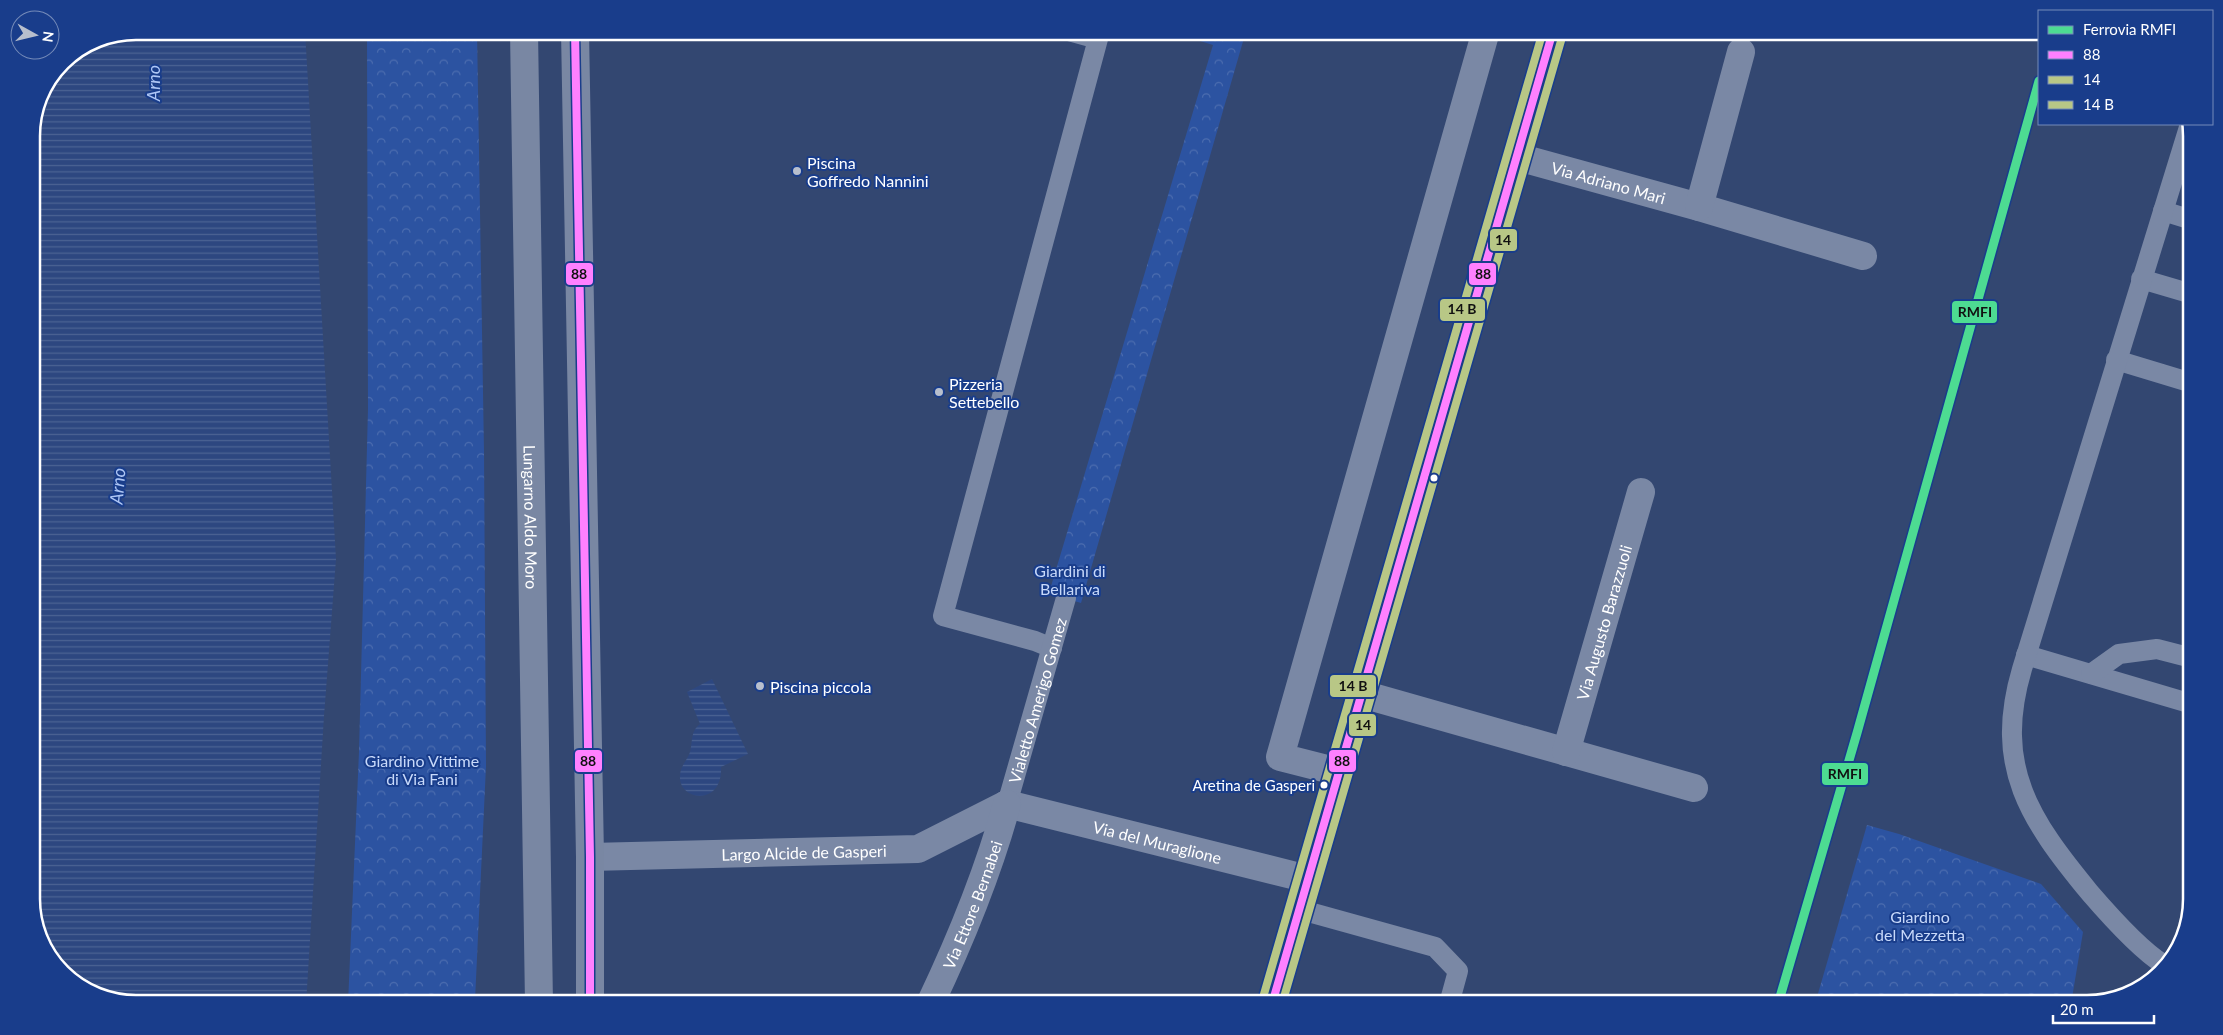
<svg xmlns="http://www.w3.org/2000/svg" width="2223" height="1035" viewBox="0 0 2223 1035" font-family="Lato,sans-serif">
  <style>
    .park { fill: url(#park-crowns) }
    .water { fill: url(#water-rules) }
    .lines { fill: none; stroke-linecap: round; stroke-linejoin: round }
    .service { stroke: #7a88a5; stroke-width: 20 }
    .minor { stroke: #7a88a5; stroke-width: 28 }
    .tertiary { stroke: #7a88a5; stroke-width: 28 }
    .primary { stroke: #7987a3; stroke-width: 28 }
    .bus-1-casing { stroke: #193d8b; stroke-width: 11 }
    .bus-2-casing { stroke: #193d8b; stroke-width: 11 }
    .bus-3-casing { stroke: #193d8b; stroke-width: 11 }
    .bus-1 { stroke: #ff80ff; stroke-width: 8 }
    .bus-2 { stroke: #b8c786; stroke-width: 8 }
    .bus-3 { stroke: #b8c786; stroke-width: 8 }
    .rail-1-casing { stroke: #193d8b; stroke-width: 12 }
    .rail-1 { stroke: #4ddb92; stroke-width: 9 }
    .poi-dot { fill: #b8bfcd; stroke: #193d8b; stroke-width: 2 }
    .bus-dot { fill: #fff; stroke: #193d8b; stroke-width: 2 }
    .labels { text-anchor: middle; dominant-baseline: central; stroke-width: 4; stroke-linejoin: round; paint-order: stroke }
    .bus-label { font-size: 15px; fill: #fff; stroke: #193d8b; text-anchor: end }
    .poi-label { font-size: 16px; fill: #fff; stroke: #193d8b; text-anchor: start }
    .street-label { font-size: 16px; fill: #fff; stroke: #193d8b }
    .park-label { font-size: 16px; fill: #c8d9fa; stroke: #193d8b }
    .water-label { font-size: 18px; font-style: italic; fill: #aec6f5; stroke: #193d8b }
    .rim { fill: none; stroke: #fff; stroke-width: 2.5 }
    .line-badge { stroke: #193d8b; stroke-width: 2 }
    .pale-badge-label { font-size: 14px; text-anchor: middle; font-weight: bold; fill: #111 }
  </style>
  <defs>
    <pattern id="park-crowns" width="20" height="18" patternUnits="userSpaceOnUse" patternTransform="scale(1.25)"><rect width="20" height="18" fill="#2c53a1"/><path d="M2 6a3 3 0 1 1 6 0M12 15a3 3 0 1 1 6 0" fill="none" stroke="#4c6daf"/></pattern>
    <pattern id="water-rules" width="6" height="5" patternUnits="userSpaceOnUse" patternTransform="scale(1.25)"><rect width="6" height="5" fill="#2d4780"/><path d="M0 2.5h6" fill="none" stroke="#4c6393"/></pattern>
  </defs>
  <rect width="100%" height="100%" fill="#334771"/>
  <g class="park">
    <polygon points="367,31 477,31 484,452 486,766 475,1000 461,1004 348,1004 359,752 368,409"/>
    <polygon points="1168,31 1246,31 1081,603 1049,593 1213,45"/>
    <polygon points="1867,825 1899,834 2041,884 2083,932 2071,1004 1815,1004"/>
  </g>
  <g class="water">
    <polygon points="136,31 305,31 336,559 324,716 306,1004 136,1004 95,996 53,963 31,907 31,129 39,95 62,62 96,39"/>
    <path d="M712,679L748,754L721,767C723,807 678,801 680,776C680,766 687,761 690,752C693,741 690,732 700,724L687,692Z"/>
  </g>
  <g class="lines">
    <g class="service">
      <polyline points="2163,211 2192,220"/>
      <polyline points="2141,279 2192,294"/>
      <polyline points="2116,360 2192,383"/>
      <polyline points="1052,648 1035,641 943,616 1098,39 1069,31"/>
      <polyline points="2026,655 2192,704"/>
      <polyline points="2091,674 2119,654 2157,649 2192,658"/>
      <path id="s1" d="M1007,804L1066,598"/>
      <polyline points="1298,909 1435,947 1458,971 1449,1004"/>
      <path d="M2163,964C2139,949 2109,915 2090,893C2030,820 1993,767 2022,669L2190,124"/>
    </g>
    <g class="minor">
      <path id="s2" d="M1518,157L1699,207L1863,256"/>
      <polyline points="1699,207 1741,52"/>
      <polyline points="1362,694 1694,788"/>
      <path id="s3" d="M1566,752L1641,492"/>
      <polyline points="1339,772 1280,757 1486,31"/>
      <path id="s4" d="M1007,804L1308,879"/>
      <path id="s5" d="M590,857L918,849L1007,804"/>
      <path id="s6" d="M930,1004C961,939 988,873 1007,804"/>
    </g>
    <polyline class="tertiary" points="1272,1004 1553,31"/>
    <g class="primary">
      <path id="s7" d="M524,31L539,1004"/>
      <polyline points="575,31 590,857 590,1004"/>
    </g>
    <g class="bus-1-casing">
      <g id="bus-1">
        <polyline points="575,31 590,857 590,1004"/>
        <polyline points="1272,1004 1553,31"/>
      </g>
    </g>
    <g class="bus-2-casing">
      <polyline id="bus-2" points="1282,1004 1563,34"/>
    </g>
    <g class="bus-3-casing">
      <polyline id="bus-3" points="1262,1001 1543,31"/>
    </g>
    <use href="#bus-1" class="bus-1"/>
    <use href="#bus-2" class="bus-2"/>
    <use href="#bus-3" class="bus-3"/>
    <g class="rail-1-casing">
      <polyline id="rail-1" points="1778,1004 1857,733 2039,81"/>
    </g>
    <use href="#rail-1" class="rail-1"/>
  </g>
  <g class="poi-dot">
    <circle cx="797" cy="171" r="5"/>
    <circle cx="939" cy="392" r="5"/>
    <circle cx="760" cy="686" r="5"/>
  </g>
  <g class="bus-dot">
    <circle cx="1434" cy="478" r="4.5"/>
    <circle cx="1324" cy="785" r="4.5"/>
  </g>
  <g class="labels">
    <g class="bus-label">
      <text x="1315" y="785">Aretina de Gasperi</text>
    </g>
    <g class="poi-label">
      <text x="807" y="162">Piscina<tspan x="807" dy="18">Goffredo Nannini</tspan></text>
      <text x="949" y="383">Pizzeria<tspan x="949" dy="18">Settebello</tspan></text>
      <text x="770" y="686">Piscina piccola</text>
    </g>
    <g class="street-label">
      <text stroke="none"><textPath href="#s2" startOffset="94">Via Adriano Mari</textPath></text>
      <text stroke="none"><textPath href="#s7" startOffset="486">Lungarno Aldo Moro</textPath></text>
      <text stroke="none"><textPath href="#s3" startOffset="135">Via Augusto Barazzuoli</textPath></text>
      <text stroke="none"><textPath href="#s1" startOffset="108">Vialetto Amerigo Gomez</textPath></text>
      <text stroke="none"><textPath href="#s4" startOffset="155">Via del Muraglione</textPath></text>
      <text stroke="none"><textPath href="#s5" startOffset="214">Largo Alcide de Gasperi</textPath></text>
      <text stroke="none"><textPath href="#s6" startOffset="108">Via Ettore Bernabei</textPath></text>
    </g>
    <g class="park-label">
      <text x="1070" y="570">Giardini di<tspan x="1070" dy="18">Bellariva</tspan></text>
      <text x="422" y="760">Giardino Vittime<tspan x="422" dy="18">di Via Fani</tspan></text>
      <text x="1920" y="916">Giardino<tspan x="1920" dy="18">del Mezzetta</tspan></text>
    </g>
    <g class="water-label">
      <text transform="translate(153 83) rotate(-90)">Arno</text>
      <text transform="translate(117 486) rotate(-85)">Arno</text>
    </g>
  </g>
  <path d="M0 0H2223V1035H0ZM136 40H2087A96 96 0 0 1 2183 136V899A96 96 0 0 1 2087 995H136A96 96 0 0 1 40 899V136A96 96 0 0 1 136 40Z" fill="#193d8b" fill-rule="evenodd"/>
  <path class="rim" d="M136 40H2087A96 96 0 0 1 2183 136V899A96 96 0 0 1 2087 995H136A96 96 0 0 1 40 899V136A96 96 0 0 1 136 40Z"/>
  <g class="line-badge">
    <rect x="1489" y="228" width="29" height="24" rx="5" fill="#b8c786"/>
    <rect x="565" y="262" width="29" height="24" rx="5" fill="#ff80ff"/>
    <rect x="1468" y="262" width="29" height="24" rx="5" fill="#ff80ff"/>
    <rect x="1439" y="298" width="47" height="24" rx="5" fill="#b8c786"/>
    <rect x="1951" y="300" width="47" height="24" rx="5" fill="#4ddb92"/>
    <rect x="1329" y="674" width="48" height="24" rx="5" fill="#b8c786"/>
    <rect x="1348" y="713" width="29" height="24" rx="5" fill="#b8c786"/>
    <rect x="574" y="749" width="29" height="24" rx="5" fill="#ff80ff"/>
    <rect x="1328" y="749" width="29" height="24" rx="5" fill="#ff80ff"/>
    <rect x="1821" y="762" width="48" height="24" rx="5" fill="#4ddb92"/>
  </g>
  <g class="pale-badge-label">
    <text x="1503" y="245">14</text>
    <text x="579" y="279">88</text>
    <text x="1483" y="279">88</text>
    <text x="1462" y="314">14 B</text>
    <text x="1975" y="317">RMFI</text>
    <text x="1353" y="691">14 B</text>
    <text x="1363" y="730">14</text>
    <text x="588" y="766">88</text>
    <text x="1342" y="766">88</text>
    <text x="1845" y="779">RMFI</text>
  </g>
  <rect x="2038" y="10" width="175" height="115" fill="#193d8b" stroke="#758bb9"/>
  <rect x="2048" y="26" width="25" height="8" fill="#4ddb92" stroke="#758bb9"/>
  <text x="2083" y="35" font-size="15" fill="#ffffff">Ferrovia RMFI</text>
  <rect x="2048" y="51" width="25" height="8" fill="#ff80ff" stroke="#758bb9"/>
  <text x="2083" y="60" font-size="15" fill="#ffffff">88</text>
  <rect x="2048" y="76" width="25" height="8" fill="#b8c786" stroke="#758bb9"/>
  <text x="2083" y="85" font-size="15" fill="#ffffff">14</text>
  <rect x="2048" y="101" width="25" height="8" fill="#b8c786" stroke="#758bb9"/>
  <text x="2083" y="110" font-size="15" fill="#ffffff">14 B</text>
  <g transform="translate(35 35) rotate(98)"><circle r="24" fill="#193d8b" stroke="#758bb9"/>
  <path d="M0-4L9 19L0 12L-9 19Z" fill="#b8bfcd"/>
  <text y="-8" font-size="14" font-weight="bold" text-anchor="middle" fill="#ffffff">N</text>
  </g>
  <path d="M2053 1015v8h101v-8" fill="none" stroke="#ffffff" stroke-width="2.5"/>
  <text x="2060" y="1015" font-size="15" fill="#ffffff" stroke="#193d8b" stroke-width="4" paint-order="stroke">20 m</text>
</svg>
